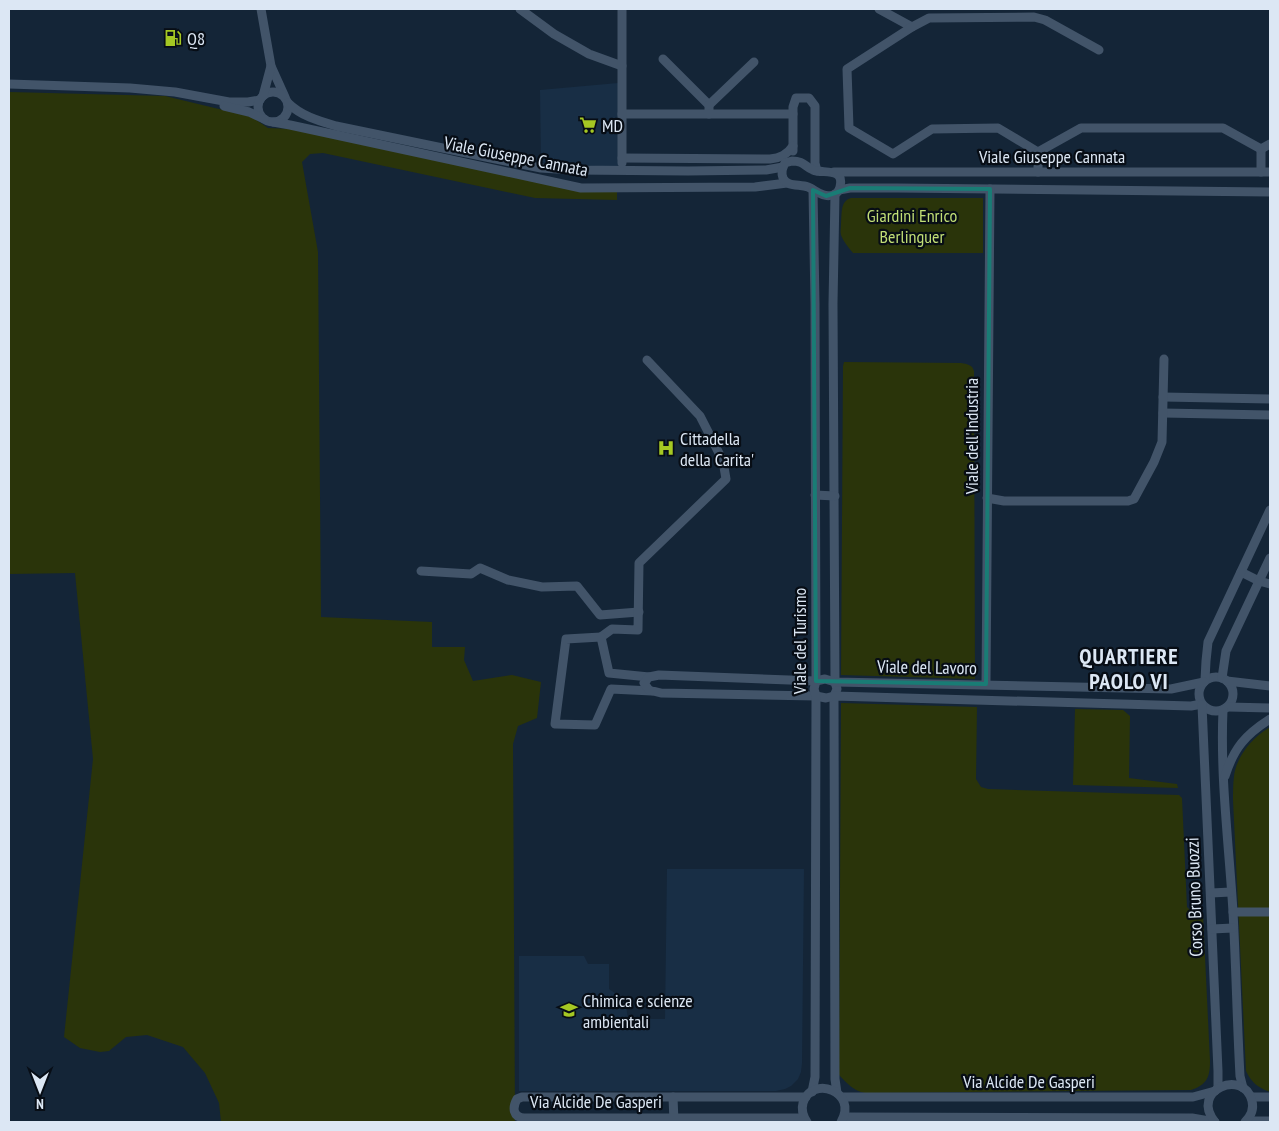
<svg xmlns="http://www.w3.org/2000/svg" width="1279" height="1131" viewBox="0 0 1279 1131" font-family="'PT Sans Narrow',sans-serif">
  <style>
    .built { fill: #182e45 }
    .green { fill: #2a340a }
    .lines { fill: none; stroke-linecap: round; stroke-linejoin: round }
    .minor { stroke: #425469; stroke-width: 9 }
    .marked { fill: none; stroke: #197c75; stroke-width: 4; stroke-linejoin: round }
    .labels { text-anchor: middle; dominant-baseline: central; stroke-width: 4.5; stroke-linejoin: round; paint-order: stroke }
    .poi-label { font-size: 18px; fill: #dce7f4; stroke: #070d15; text-anchor: start }
    .street-label { font-size: 18px; fill: #dce7f4; stroke: #070d15 }
    .park-label { font-size: 18px; fill: #c2df76; stroke: #070d15 }
    .district-label { font-size: 22px; font-weight: bold; letter-spacing: 1px; fill: #dce7f4; stroke: #070d15 }
  </style>
  <rect width="100%" height="100%" fill="#142537"/>
  <g class="built">
    <polygon points="618,83 618,167 571,165 541,162 540,90"/>
    <polygon points="667,869 804,869 802,1063 801,1072 798,1079 791,1086 785,1089 776,1091 519,1091 519,956 584,956 588,964 609,964 609,989 625,1000 628,1019 665,1019"/>
  </g>
  <g class="green">
    <polygon points="9,92 165,96 252,117 268,128 292,129 617,191 617,200 535,198 323,153 310,154 302,162 318,252 321,617 432,622 432,647 465,647 464,660 473,681 512,675 541,682 537,718 518,726 513,744 515,1122 221,1122 219,1103 205,1073 183,1047 147,1035 126,1037 109,1051 100,1052 80,1048 64,1037 93,759 75,573 9,574"/>
    <path d="M851,198H983V253H853C849,248 843,241 841,235C840,232 841,227 841,223C842,214 840,201 851,198Z"/>
    <path d="M844,362L961,363C968,364 972,365 974,371L975,679L841,675L843,366Z"/>
    <path d="M841,703L977,707L976,779L981,787L988,789L1179,795L1182,798L1187,907L1193,913L1203,915L1210,1061C1210,1077 1207,1085 1191,1090L865,1093C852,1090 848,1084 839,1075Z"/>
    <polygon points="1075,709 1123,710 1130,716 1129,778 1177,784 1178,788 1073,785"/>
    <path d="M1270,727V1092C1257,1087 1252,1083 1246,1071L1233,800C1233,792 1233,784 1234,776C1237,755 1252,738 1270,727Z"/>
  </g>
  <g class="lines">
    <g class="minor">
      <polyline points="261,9 271,66 285,97"/>
      <polyline points="520,9 554,34 589,54 622,66"/>
      <polyline points="879,9 912,27"/>
      <polyline points="663,59 709,105 709,114"/>
      <polyline points="9,84 130,88 175,92 229,102 248,102 260,100"/>
      <circle cx="273" cy="107" r="15"/>
      <polyline points="263,96 271,66"/>
      <path d="M288,103C301,116 319,121 336,126L486,157L541,168L573,170L688,171L766,170L783,167"/>
      <polyline points="709,105 754,62"/>
      <polyline points="224,106 249,112 264,119"/>
      <polyline points="622,114 793,114"/>
      <polyline points="273,122 290,125 581,188 755,187 787,183"/>
      <polyline points="1261,149 1261,172"/>
      <polyline points="793,151 793,107 796,98 809,98 815,106 815,163 817,171"/>
      <polyline points="1038,152 998,128 932,129 893,154 849,128 847,69 912,27 929,18 1034,17 1045,20 1099,50"/>
      <polyline points="1038,152 1081,128 1223,128 1261,149 1270,144"/>
      <polyline points="1038,152 1038,172"/>
      <path d="M622,158L770,159C780,158 787,155 793,146"/>
      <path d="M792,161C804,161 804,166 813,170C823,174 845,167 840,187C839,191 837,194 833,195C822,198 816,190 808,187C799,184 787,187 783,178C781,173 782,168 785,163Z"/>
      <polyline points="622,163 622,9"/>
      <polyline points="834,172 1270,172"/>
      <polyline points="839,190 850,188 897,188 1270,192"/>
      <polyline points="835,194 833,304 835,682 837,689 834,696 835,1079 837,1093"/>
      <polyline points="1163,397 1270,399"/>
      <polyline points="1163,413 1270,415"/>
      <polyline points="815,495 835,496"/>
      <polyline points="987,498 1004,501 1128,501 1134,499 1154,462 1162,442 1164,359"/>
      <polyline points="421,571 471,574 480,568 508,580 542,587 577,586 600,615 639,612"/>
      <polyline points="1241,572 1259,581 1270,584"/>
      <polyline points="601,637 612,629 638,630 639,563 726,479 723,461 700,416 647,360"/>
      <circle cx="1216" cy="694" r="17"/>
      <polyline points="649,677 609,673 601,637 566,639 555,724 595,725 611,689 652,691"/>
      <polyline points="1222,678 1226,651 1270,558"/>
      <polyline points="1205,680 1206,661 1208,642 1270,510"/>
      <polyline points="1227,681 1270,686"/>
      <polyline points="986,684 990,189"/>
      <polyline points="1202,704 1191,706 834,696 826,698 816,696 661,693 649,690 644,683 649,677 659,675 816,681 825,679 835,682 1171,689 1204,682"/>
      <polyline points="1202,705 1218,1071 1218,1088"/>
      <polyline points="1228,707 1270,708"/>
      <path d="M1223,710C1220,778 1229,845 1233,912C1236,966 1237,1021 1240,1076L1243,1088"/>
      <path d="M1225,776C1234,748 1245,735 1270,719"/>
      <polyline points="1211,893 1231,892"/>
      <polyline points="1233,912 1270,912"/>
      <polyline points="1212,929 1233,928"/>
      <polyline points="812,1092 815,1077 816,696 814,689 816,681 815,304 813,190"/>
      <polyline points="673,1097 674,1122"/>
      <polyline points="842,1097 1193,1097 1215,1091"/>
      <polyline points="1251,1097 1270,1097"/>
      <polyline points="844,1117 1192,1118 1215,1122"/>
      <path d="M804,1118H524C513,1117 512,1108 517,1099L522,1097H806"/>
      <polyline points="1247,1121 1270,1121"/>
      <path d="M807,1122C803,1116 801,1110 803,1103C812,1074 859,1092 841,1122"/>
      <path d="M1215,1122C1189,1090 1244,1068 1252,1101C1254,1109 1251,1116 1245,1122"/>
    </g>
  </g>
  <path class="marked" d="M850,188L990,189L986,684L816,681L813,190L826,196Z"/>
  <defs>
    <g id="fuel-bare" transform="scale(1.35)"><path d="M-5.5-6h7V0h2V4h1.3V-2.5L3-4.5l.8-.8L6-3V5H2.5V1h-1V6h-7ZM-4.2-4.7v3.2H.2V-4.7Z" fill="#a5c823" stroke="#070d15" stroke-width="2.5" paint-order="stroke"/></g>
    <g id="supermarket-bare" transform="scale(1.35)"><path d="M-6-5.5h2.5l.6 2H6L4.5 2H-2.5L-4.4-4H-6ZM-1.5 3.2a1.3 1.3 0 1 0 .1 0ZM3 3.2a1.3 1.3 0 1 0 .1 0Z" fill="#a5c823" stroke="#070d15" stroke-width="2.5" paint-order="stroke"/></g>
    <g id="hospital-bare" transform="scale(1.35)"><path d="M-5-5h3v3.5h4V-5h3V5h-3V1.5h-4V5h-3Z" fill="#a5c823" stroke="#070d15" stroke-width="2.5" paint-order="stroke"/></g>
    <g id="university-bare" transform="scale(1.35)"><path d="M0-5L7-2L0 1L-7-2ZM-4 1L0 2.5L4 1V4Q0 6-4 4Z" fill="#a5c823" stroke="#070d15" stroke-width="2.5" paint-order="stroke"/></g>
  </defs>
  <g fill-rule="evenodd">
    <use href="#fuel-bare" x="173" y="38"/>
    <use href="#supermarket-bare" x="588" y="125"/>
    <use href="#hospital-bare" x="666" y="448"/>
    <use href="#university-bare" x="569" y="1010"/>
  </g>
  <g class="labels">
    <g class="poi-label">
      <text x="187" y="38">Q8</text>
      <text x="602" y="125">MD</text>
      <text x="680" y="438">Cittadella<tspan x="680" dy="21">della Carita'</tspan></text>
      <text x="583" y="1000">Chimica e scienze<tspan x="583" dy="21">ambientali</tspan></text>
    </g>
    <g class="street-label">
      <text transform="translate(516 156) rotate(11)">Viale Giuseppe Cannata</text>
      <text x="1052" y="156">Viale Giuseppe Cannata</text>
      <text transform="translate(971 436) rotate(-90)">Viale dell'Industria</text>
      <text transform="translate(799 641) rotate(-90)">Viale del Turismo</text>
      <text transform="translate(927 667) rotate(1)">Viale del Lavoro</text>
      <text transform="translate(1194 897) rotate(-92)">Corso Bruno Buozzi</text>
      <text x="1029" y="1081">Via Alcide De Gasperi</text>
      <text x="596" y="1101">Via Alcide De Gasperi</text>
    </g>
    <g class="park-label">
      <text x="912" y="215">Giardini Enrico<tspan x="912" dy="21">Berlinguer</tspan></text>
    </g>
    <g class="district-label">
      <text x="1129" y="656">QUARTIERE<tspan x="1129" dy="25">PAOLO VI</tspan></text>
    </g>
  </g>
  <rect width="1279" height="1131" fill="none" stroke="#dce7f4" stroke-width="20"/>
  <g transform="translate(40 1091) rotate(180)" stroke="#070d15" stroke-width="4" paint-order="stroke">
  <path d="M0-4L9 19L0 12L-9 19Z" fill="#dce7f4"/>
  <text y="-8" font-size="14" font-weight="bold" text-anchor="middle" fill="#dce7f4">N</text>
  </g>
</svg>
